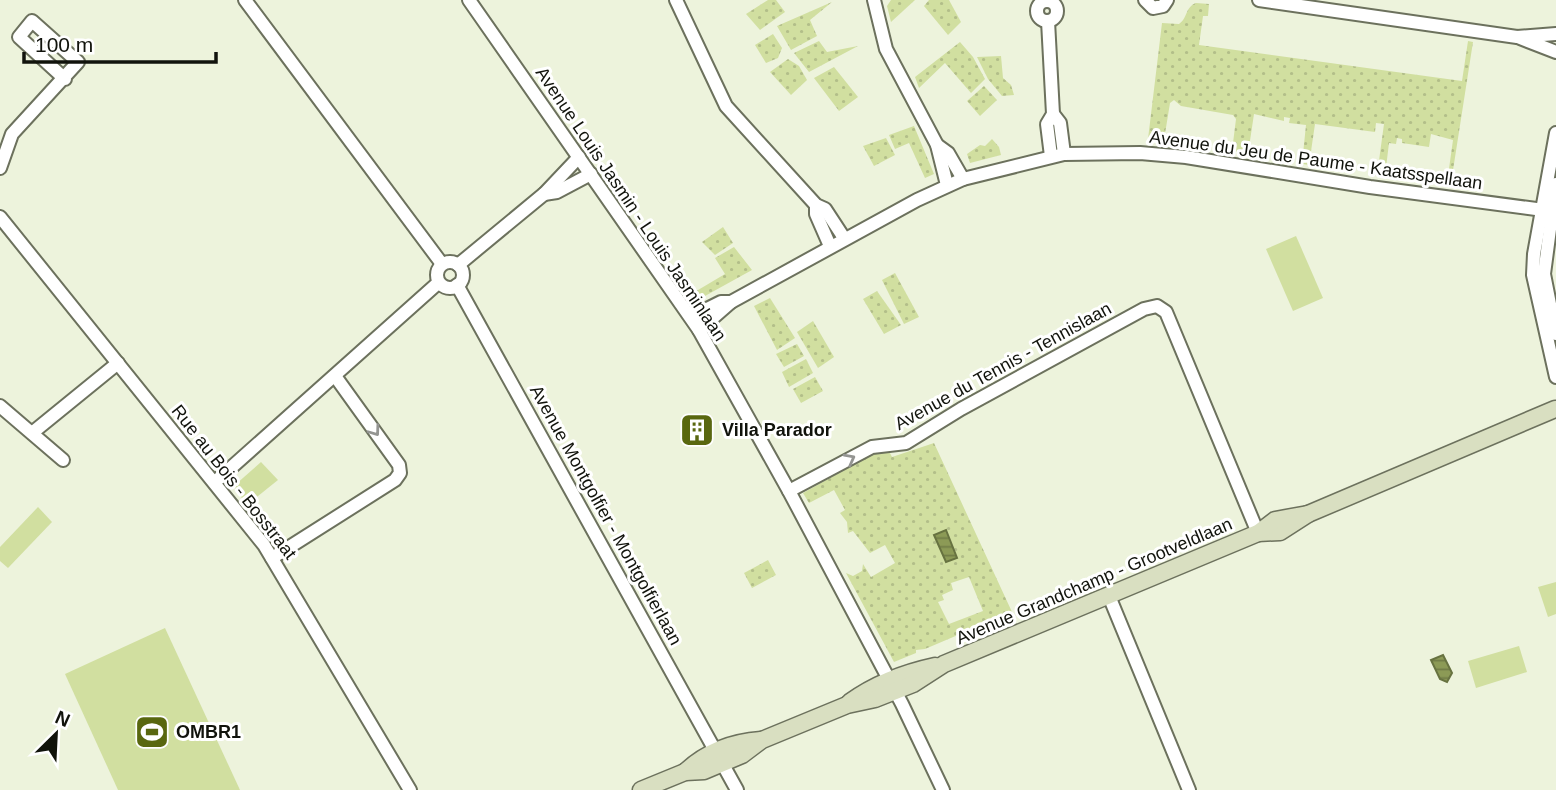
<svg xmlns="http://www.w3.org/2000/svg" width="1556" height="790" viewBox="0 0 1556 790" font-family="Arial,sans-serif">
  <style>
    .green { fill: #d1dfa0 }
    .garden { fill: url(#garden-dots); fill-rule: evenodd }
    .water { fill: url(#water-rules); stroke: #677240; stroke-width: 2 }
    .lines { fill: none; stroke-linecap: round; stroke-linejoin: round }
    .street-casing { stroke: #6c715d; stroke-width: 16 }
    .secondary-casing { stroke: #6c715d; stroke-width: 19 }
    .street { stroke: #fff; stroke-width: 12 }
    .secondary { stroke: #d9dfc1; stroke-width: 16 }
    .oneway { stroke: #949592 }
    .labels { text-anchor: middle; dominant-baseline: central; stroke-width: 6; stroke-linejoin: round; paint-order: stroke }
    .street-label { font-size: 18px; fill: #11130c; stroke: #fff }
    .poi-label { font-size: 18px; font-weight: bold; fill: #11130c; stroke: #fff; text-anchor: start }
  </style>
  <defs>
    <pattern id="garden-dots" width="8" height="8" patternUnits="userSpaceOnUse" patternTransform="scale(1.75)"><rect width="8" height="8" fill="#d1dfa0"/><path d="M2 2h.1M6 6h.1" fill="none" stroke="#b2be89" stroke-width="1.8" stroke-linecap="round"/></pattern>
    <pattern id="water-rules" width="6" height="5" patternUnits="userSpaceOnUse" patternTransform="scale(1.75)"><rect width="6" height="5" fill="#8c9a56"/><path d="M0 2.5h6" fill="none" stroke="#717c46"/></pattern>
  </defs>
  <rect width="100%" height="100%" fill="#edf3dc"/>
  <g class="green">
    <polygon points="1296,236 1323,298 1293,311 1266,249"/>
    <polygon points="261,462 278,480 247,505 235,489 235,485"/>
    <polygon points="38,507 52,522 8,568 0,561 0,547"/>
    <polygon points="1556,582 1556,614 1548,617 1538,587"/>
    <polygon points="165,628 240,790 118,790 65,674"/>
    <polygon points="1519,646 1527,672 1476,688 1468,661"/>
  </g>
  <g class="garden">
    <polygon points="768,0 776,0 785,12 760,30 746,14"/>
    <polygon points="891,0 915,0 891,22 887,6"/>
    <polygon points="929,0 949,0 961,22 948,35 924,6"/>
    <polygon points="832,2 810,20 817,36 791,50 777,26"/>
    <path d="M1196,3L1209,4L1208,16H1203L1199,45L1462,81L1468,41L1473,42L1451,183H1447L1453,140L1431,134L1429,147L1402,143V139L1397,138L1396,144L1389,143L1385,176L1377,175L1384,124L1376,123L1375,132L1315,124L1309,165L1297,163L1298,157L1303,154L1306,125L1289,123L1290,118L1284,117V121L1254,114L1248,154L1232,151L1236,119L1233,115L1181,106L1174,100L1170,103L1164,140L1148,139L1162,23L1179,24C1188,18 1185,7 1196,3Z"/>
    <polygon points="773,34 782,48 778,58 766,63 755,45"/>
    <polygon points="819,41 827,52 858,46 809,72 794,53"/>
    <polygon points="960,42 973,57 985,79 971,93 945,63 919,88 915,77"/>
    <polygon points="1001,56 1003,78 1011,85 1014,95 1002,96 988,79 977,57"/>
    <polygon points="788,59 799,66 807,80 791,95 770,72"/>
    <polygon points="834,67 858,97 839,111 814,78"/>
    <polygon points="984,86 997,100 980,116 967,101"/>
    <polygon points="914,126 934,174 925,178 909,143 895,149 889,135"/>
    <polygon points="886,138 895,155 874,166 863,146"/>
    <polygon points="992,139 999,147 1001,155 970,163 967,154 980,145 985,146"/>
    <polygon points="723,227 733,243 715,255 702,242"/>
    <polygon points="734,247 752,270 705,296 696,296 693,293 725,274 715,258"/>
    <polygon points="895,273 919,317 904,324 882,280"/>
    <polygon points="877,291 901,325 884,334 863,299"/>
    <polygon points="770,298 795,338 777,350 754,306"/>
    <polygon points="813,321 834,357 818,368 797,332"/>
    <polygon points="797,344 804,356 784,367 776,354"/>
    <polygon points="806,359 813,373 789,387 782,372"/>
    <polygon points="815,377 823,391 801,403 793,389"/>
    <path d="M934,443L1012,612L925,649L916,650V653L894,662L846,573L853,576L862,571L863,564L871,577L895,563L885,545L870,553L853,531L848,533L847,522L840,513L845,510L834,490L809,503L803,493L871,455L889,451L892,457ZM969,577L983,611L949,624L938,602L944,600L942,595L953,590L951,583Z"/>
    <polygon points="768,560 776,575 752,588 744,573"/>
  </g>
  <g class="water">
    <polygon points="946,530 957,558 946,562 934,535"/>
    <polygon points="1443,655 1452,673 1447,682 1440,679 1431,660"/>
  </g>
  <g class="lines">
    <g class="street-casing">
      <g id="street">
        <polyline points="245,0 442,264"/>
        <polyline points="469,0 699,330 789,491 902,704 943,790"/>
        <polyline points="676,0 726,106 816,205 825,209 844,238"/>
        <polyline points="874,0 886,49 937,145 947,185"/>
        <polyline points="1145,0 1153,8 1163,6 1167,0"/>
        <polyline points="1259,0 1517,37 1556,34"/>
        <circle cx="1047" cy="11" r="10"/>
        <polyline points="1048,21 1053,114 1047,124 1051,156"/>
        <polyline points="1520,38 1556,52"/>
        <polyline points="1053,114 1060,123 1064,154"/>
        <polyline points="1556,133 1534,254 1533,275 1556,377"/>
        <polyline points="937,145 948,153 963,179"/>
        <polyline points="0,168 12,134 78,62 32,21 19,37 65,79"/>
        <polyline points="1556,184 1544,274 1556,334"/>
        <polyline points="544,194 557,192 591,174"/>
        <polyline points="816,205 816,214 830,246"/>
        <polyline points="0,217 264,545 410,790"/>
        <circle cx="450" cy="275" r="13"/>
        <polyline points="458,265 544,194 579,157"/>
        <polyline points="457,285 737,790"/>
        <polyline points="691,317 721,302 731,302"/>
        <polyline points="699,330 731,302 917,200 963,179 1064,154 1140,153 1186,157 1370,187 1551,211"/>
        <polyline points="0,406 63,460"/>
        <polyline points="32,433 118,363"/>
        <polyline points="215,482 438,283"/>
        <polyline points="789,491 872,447 906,443 961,409 1144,309 1157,306 1166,312 1258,533"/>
        <polyline points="272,558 395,480 400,473 399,465 335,376"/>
        <polyline points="1109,596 1189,790"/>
      </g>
    </g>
    <g class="secondary-casing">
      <g id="secondary">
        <polyline points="1258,533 1280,532 1308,514 1555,409"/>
        <path d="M850,702C876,683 903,673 935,666"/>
        <path d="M685,772C706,752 733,742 761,740"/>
        <polyline points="641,790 685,772 704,771 742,755 762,740 847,705 875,699 913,684 944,664 1258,533 1275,520 1308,514"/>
      </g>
    </g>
    <use href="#street" class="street"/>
    <use href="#secondary" class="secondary"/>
  </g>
  <defs><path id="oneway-chevron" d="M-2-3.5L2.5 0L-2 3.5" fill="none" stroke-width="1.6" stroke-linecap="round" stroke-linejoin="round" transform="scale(1.75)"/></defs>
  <g class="oneway">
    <use href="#oneway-chevron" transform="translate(375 431) rotate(54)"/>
    <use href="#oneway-chevron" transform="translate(850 459) rotate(-28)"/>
  </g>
  <defs>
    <g id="building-square" transform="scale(1.75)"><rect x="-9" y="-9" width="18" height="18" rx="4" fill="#59670f" stroke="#fff"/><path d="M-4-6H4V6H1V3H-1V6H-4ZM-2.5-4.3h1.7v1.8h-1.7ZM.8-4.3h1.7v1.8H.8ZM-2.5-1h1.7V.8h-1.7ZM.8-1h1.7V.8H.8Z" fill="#fff"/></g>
    <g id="stadium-square" transform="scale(1.75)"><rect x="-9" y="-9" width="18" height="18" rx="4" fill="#59670f" stroke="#fff"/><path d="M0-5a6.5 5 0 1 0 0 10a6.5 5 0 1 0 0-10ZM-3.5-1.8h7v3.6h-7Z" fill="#fff"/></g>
  </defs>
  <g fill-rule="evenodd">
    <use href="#building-square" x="697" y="430"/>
    <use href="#stadium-square" x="152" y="732"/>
  </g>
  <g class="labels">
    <g class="street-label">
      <text transform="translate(1316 160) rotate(8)">Avenue du Jeu de Paume - Kaatsspellaan</text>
      <text transform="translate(631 204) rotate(56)">Avenue Louis Jasmin - Louis Jasminlaan</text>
      <text transform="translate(1003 366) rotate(-29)">Avenue du Tennis - Tennislaan</text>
      <text transform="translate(234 482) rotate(52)">Rue au Bois - Bosstraat</text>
      <text transform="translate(606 515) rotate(61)">Avenue Montgolfier - Montgolfierlaan</text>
      <text transform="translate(1094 581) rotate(-23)">Avenue Grandchamp - Grootveldlaan</text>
    </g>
    <g class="poi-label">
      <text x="722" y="430">Villa Parador</text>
      <text x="176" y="732">OMBR1</text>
    </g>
  </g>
  <g transform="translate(56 734) rotate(24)" stroke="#ffffff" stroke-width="5" paint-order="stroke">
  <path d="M0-5L12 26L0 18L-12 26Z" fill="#11130c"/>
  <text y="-10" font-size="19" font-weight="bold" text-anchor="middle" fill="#11130c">N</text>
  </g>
  <path d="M24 52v10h192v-10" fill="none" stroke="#11130c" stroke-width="3.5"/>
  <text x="35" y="52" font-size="21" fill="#11130c" stroke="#ffffff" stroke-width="5" paint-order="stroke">100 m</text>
</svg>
